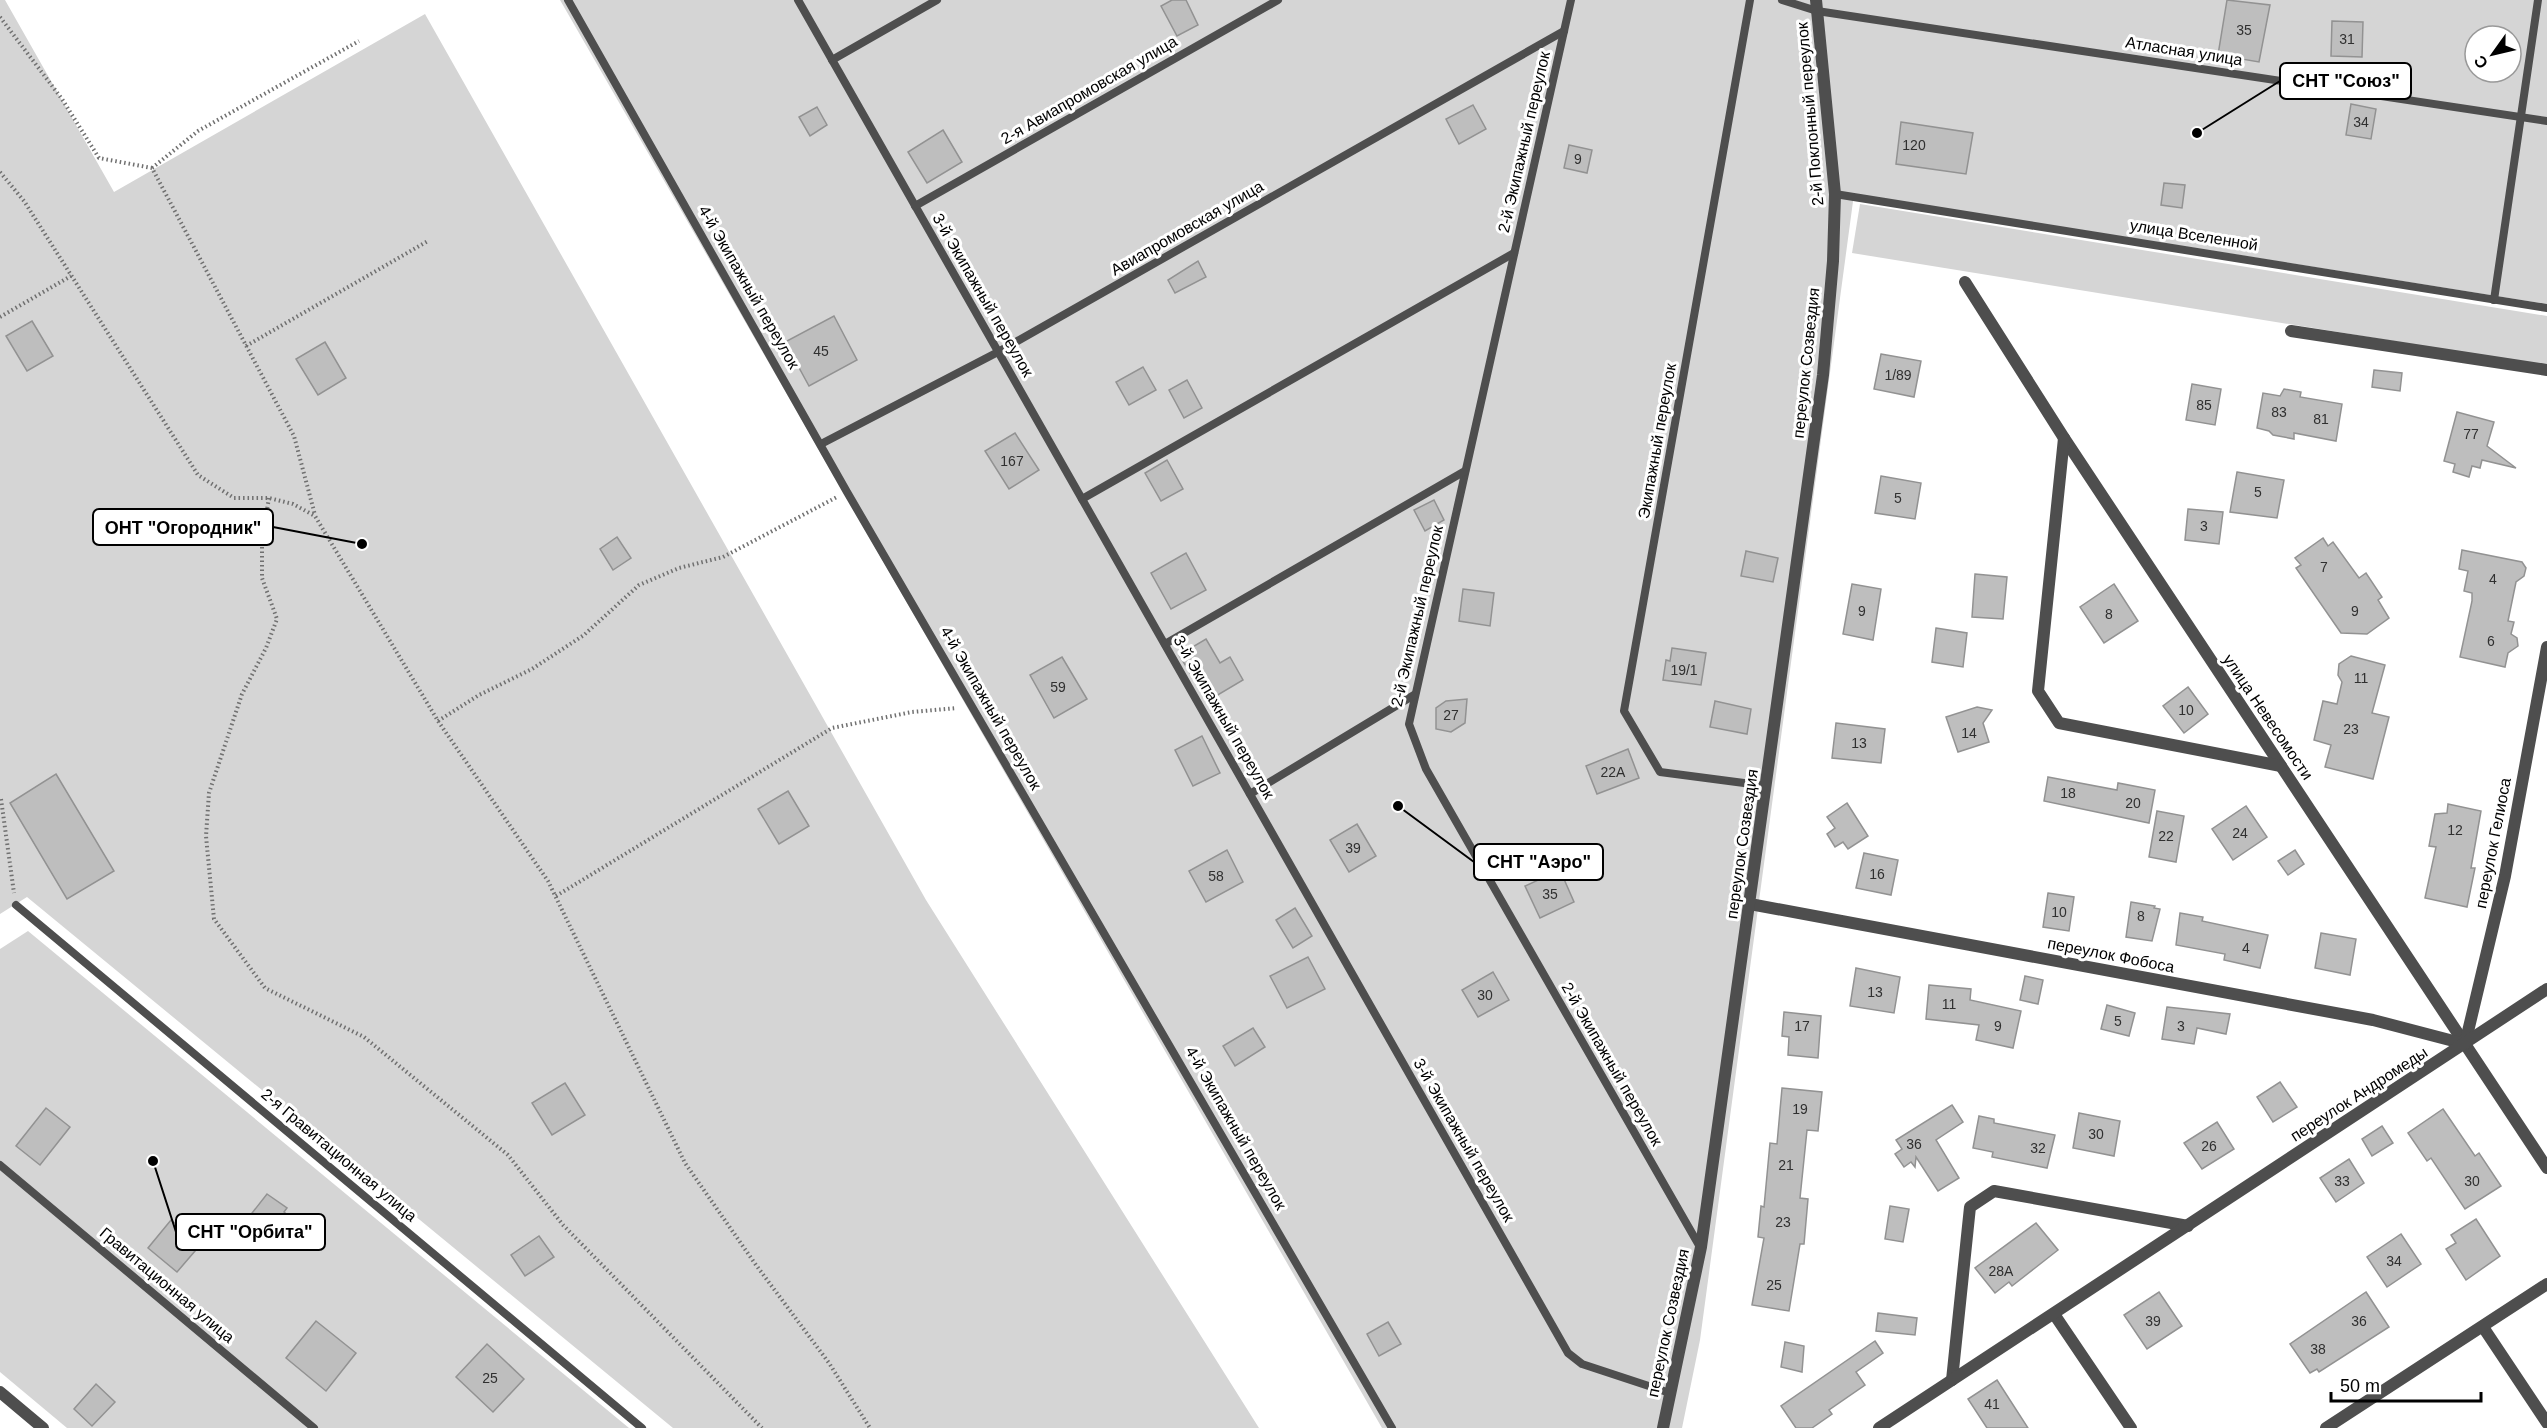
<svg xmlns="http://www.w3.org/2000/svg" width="2547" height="1428" viewBox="0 0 2547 1428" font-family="Arial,sans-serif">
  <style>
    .green { fill: #d5d5d5; fill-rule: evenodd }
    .building { fill: #bebebe; stroke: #929292; stroke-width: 1.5 }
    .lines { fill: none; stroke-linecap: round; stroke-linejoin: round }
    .path { stroke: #707070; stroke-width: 4; stroke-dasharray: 1.5 3; stroke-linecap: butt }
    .service { stroke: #4e4e4e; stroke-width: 8 }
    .minor { stroke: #4e4e4e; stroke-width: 12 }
    .labels { text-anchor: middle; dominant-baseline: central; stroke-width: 6; stroke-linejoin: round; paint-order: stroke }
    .number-label { font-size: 14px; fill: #303030 }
    .street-label { font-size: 16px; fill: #000; stroke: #fff }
    .leader { fill: none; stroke: #000; stroke-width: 2 }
    .callout-dot { fill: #000; stroke: #fff; stroke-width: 2 }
    .callout { fill: #fff; stroke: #000; stroke-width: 2 }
    .callout-label { font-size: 18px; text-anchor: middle; font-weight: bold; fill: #000 }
  </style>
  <rect width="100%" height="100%" fill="#fff"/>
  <g class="green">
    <polygon points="0,0 5,0 114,192 425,14 926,900 1259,1428 673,1428 27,897 0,914"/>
    <path d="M560,0H2547V304L1854,194L1700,1340L1682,1428H1382ZM2475,36H2511V72H2475Z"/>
    <polygon points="1860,204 2547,316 2547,366 1852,253"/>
    <polygon points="28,931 629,1428 67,1428 0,1372 0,949"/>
  </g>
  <g class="building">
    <polygon points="1172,0 1186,0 1198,25 1177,36 1161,6"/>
    <polygon points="2227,0 2270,5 2259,62 2218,55"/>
    <polygon points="2332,21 2363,22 2362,57 2331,56"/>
    <polygon points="2351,104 2376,109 2371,139 2346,135"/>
    <polygon points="1473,105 1486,129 1459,144 1446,119"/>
    <polygon points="817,107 827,125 810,136 799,117"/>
    <polygon points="1901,122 1973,133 1966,174 1896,164"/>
    <polygon points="943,130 962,162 927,183 908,152"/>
    <polygon points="1569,145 1592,150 1587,173 1564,168"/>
    <polygon points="2164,183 2185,185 2182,208 2161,205"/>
    <polygon points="1198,261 1206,277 1175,293 1168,280"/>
    <polygon points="834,316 857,360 809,386 785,342"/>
    <polygon points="32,321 53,356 27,371 6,336"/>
    <polygon points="325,342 346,378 318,395 296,359"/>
    <polygon points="1881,354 1921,361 1914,397 1874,389"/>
    <polygon points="1143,367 1156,390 1129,405 1116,382"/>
    <polygon points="2374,370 2402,373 2400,391 2372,387"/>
    <polygon points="1187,380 1202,408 1184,418 1169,390"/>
    <polygon points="2192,384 2221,389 2215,425 2186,420"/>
    <polygon points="2284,389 2301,392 2300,397 2342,404 2336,441 2294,433 2294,439 2273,435 2269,431 2257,428 2263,393 2280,396"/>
    <polygon points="2457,412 2494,422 2487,446 2516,468 2482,460 2480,468 2472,466 2469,477 2453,472 2455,464 2444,461"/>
    <polygon points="1015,433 1039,470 1009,489 985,451"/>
    <polygon points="1167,460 1183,489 1161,501 1145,473"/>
    <polygon points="2237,472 2284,480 2277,518 2230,512"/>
    <polygon points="1881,476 1921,483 1915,519 1875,513"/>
    <polygon points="1434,500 1444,520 1425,531 1414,510"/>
    <polygon points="2188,509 2223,512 2219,544 2185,540"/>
    <polygon points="617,537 631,558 613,570 600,549"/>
    <polygon points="2323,538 2328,546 2333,542 2359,578 2366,573 2382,597 2378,600 2389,618 2367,634 2341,633 2296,568 2301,565 2295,558"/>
    <polygon points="2462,550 2522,562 2526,568 2524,576 2516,582 2508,621 2514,622 2511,634 2517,638 2518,646 2508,653 2505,667 2460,657 2472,601 2472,593 2464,591 2468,571 2459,569"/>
    <polygon points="1746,551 1778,558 1773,582 1741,576"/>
    <polygon points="1186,553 1206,590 1171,609 1151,573"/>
    <polygon points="1975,574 2007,577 2003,619 1972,617"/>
    <polygon points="1852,584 1881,589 1873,640 1843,634"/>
    <polygon points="2114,584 2138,621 2104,643 2080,607"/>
    <polygon points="1463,589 1494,593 1490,626 1459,621"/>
    <polygon points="1936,628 1967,633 1963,667 1932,662"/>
    <polygon points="1206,639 1220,663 1230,657 1243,680 1211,699 1196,674 1192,676 1179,655"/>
    <polygon points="1672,648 1706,653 1701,685 1663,680 1666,660 1670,661"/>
    <polygon points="2351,656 2385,665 2372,713 2389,717 2373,779 2325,767 2331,745 2314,740 2323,701 2337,704 2342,682 2338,675 2339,664"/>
    <polygon points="1062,657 1087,699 1054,718 1030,675"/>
    <polygon points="2188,687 2208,714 2184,733 2163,706"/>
    <polygon points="1467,699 1465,723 1451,732 1436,729 1436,708 1446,701"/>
    <polygon points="1715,701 1751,709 1747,734 1710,727"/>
    <polygon points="1977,707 1992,710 1983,723 1989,742 1958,752 1946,717"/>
    <polygon points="1836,723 1885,729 1881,763 1832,758"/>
    <polygon points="1202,736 1220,773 1193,786 1175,750"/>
    <polygon points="1628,749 1639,778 1597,794 1586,766"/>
    <polygon points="56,774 114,871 67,899 10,803"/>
    <polygon points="2048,777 2117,790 2118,783 2155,790 2149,823 2044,801"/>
    <polygon points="788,791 809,826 779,844 758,809"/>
    <polygon points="1847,803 1868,836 1848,849 1843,842 1835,847 1827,834 1835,828 1827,817"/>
    <polygon points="2448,804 2481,811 2471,868 2475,868 2467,907 2425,898 2436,847 2429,846 2435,814 2447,813"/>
    <polygon points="2246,806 2267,837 2233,860 2212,829"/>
    <polygon points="2157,811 2184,816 2176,862 2149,857"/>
    <polygon points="1357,824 1376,856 1349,872 1330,840"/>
    <polygon points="1227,850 1243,882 1206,902 1189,871"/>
    <polygon points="2295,850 2304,864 2288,875 2278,861"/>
    <polygon points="1864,853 1898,860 1891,895 1856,888"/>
    <polygon points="1560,870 1574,902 1540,918 1525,886"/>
    <polygon points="2048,893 2074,897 2069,931 2043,927"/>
    <polygon points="2131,902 2155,906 2154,908 2160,909 2152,941 2126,937"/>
    <polygon points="1295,908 1312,936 1293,948 1276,920"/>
    <polygon points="2180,913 2203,917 2202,921 2268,935 2260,968 2224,960 2225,954 2176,945"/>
    <polygon points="2321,933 2356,939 2350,975 2315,968"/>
    <polygon points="1308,957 1325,989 1287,1008 1270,976"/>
    <polygon points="1856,968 1900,977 1894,1013 1850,1006"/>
    <polygon points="1493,972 1509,1000 1478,1017 1462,990"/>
    <polygon points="2025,976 2043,980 2038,1004 2020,1000"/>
    <polygon points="1929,985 1971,989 1970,1000 2021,1011 2013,1048 1976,1040 1979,1025 1926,1019"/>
    <polygon points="2107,1005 2135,1013 2129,1036 2101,1029"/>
    <polygon points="2167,1007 2230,1014 2226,1034 2197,1028 2194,1044 2162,1039"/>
    <polygon points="1784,1012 1821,1016 1818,1058 1788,1055 1789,1037 1782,1036"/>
    <polygon points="1253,1028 1265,1047 1235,1066 1223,1046"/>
    <polygon points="2280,1082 2297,1107 2273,1122 2257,1097"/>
    <polygon points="565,1083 585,1115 552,1135 532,1103"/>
    <polygon points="1782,1088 1822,1092 1818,1131 1807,1130 1800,1198 1808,1199 1804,1244 1800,1244 1789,1311 1752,1305 1764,1238 1758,1237 1761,1206 1764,1207 1770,1143 1777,1144"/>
    <polygon points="1952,1105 1963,1122 1936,1140 1959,1178 1938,1191 1916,1157 1915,1167 1911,1162 1904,1167 1895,1154 1902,1149 1896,1140"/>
    <polygon points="46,1108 70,1127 40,1165 16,1146"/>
    <polygon points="2443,1109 2475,1156 2479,1153 2501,1186 2465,1209 2431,1158 2427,1161 2408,1133"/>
    <polygon points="2079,1113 2120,1121 2114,1156 2073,1148"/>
    <polygon points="1979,1116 1994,1119 1994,1123 2055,1135 2047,1168 1992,1157 1993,1152 1973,1148"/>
    <polygon points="2217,1122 2234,1149 2202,1169 2184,1143"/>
    <polygon points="2382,1126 2393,1143 2372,1156 2362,1139"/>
    <polygon points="2349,1159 2364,1183 2336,1202 2320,1178"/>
    <polygon points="267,1194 287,1208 284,1212 291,1218 279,1235 267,1226 264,1229 249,1217"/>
    <polygon points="1890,1206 1909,1209 1903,1242 1885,1239"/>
    <polygon points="2476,1219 2500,1256 2466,1280 2446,1249 2456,1243 2451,1235"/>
    <polygon points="171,1220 201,1244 177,1272 148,1248"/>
    <polygon points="2036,1223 2058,1250 2012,1286 2009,1282 1995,1293 1975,1268"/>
    <polygon points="2401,1234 2421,1264 2387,1287 2367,1257"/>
    <polygon points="539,1236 554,1257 525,1276 511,1255"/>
    <polygon points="2159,1292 2182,1326 2147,1349 2124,1315"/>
    <polygon points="2366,1292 2389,1327 2319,1372 2317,1369 2310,1373 2290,1344"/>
    <polygon points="1878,1313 1917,1318 1915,1335 1876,1331"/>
    <polygon points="316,1321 356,1353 326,1391 286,1358"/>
    <polygon points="1388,1322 1401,1344 1379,1356 1367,1334"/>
    <polygon points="1875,1341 1883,1353 1856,1372 1865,1385 1829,1410 1832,1414 1812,1428 1796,1428 1781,1406"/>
    <polygon points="1785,1342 1804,1346 1802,1372 1781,1367"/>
    <polygon points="487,1344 524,1379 493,1412 456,1377"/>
    <polygon points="1997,1380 2028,1428 1987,1428 1968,1399"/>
    <polygon points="96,1384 115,1402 92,1426 74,1409"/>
  </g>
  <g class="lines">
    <g class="path">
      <polyline points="0,17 62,99 99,158 152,168 294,436 315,515"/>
      <polyline points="152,168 198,131 359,41"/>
      <polyline points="0,172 24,201 198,475 234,498 269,498 293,504 315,516 438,721 548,881 685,1163 756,1265 829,1363 870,1428"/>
      <polyline points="0,317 71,276"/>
      <polyline points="246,346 428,241"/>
      <polyline points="269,498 262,539 262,578 277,619 266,648 242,694 209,793 206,836 214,919 265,988 364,1037 508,1155 563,1225 762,1428"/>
      <polyline points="438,721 479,695 532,669 584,635 639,585 679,568 723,557 837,497"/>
      <polyline points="1,799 14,893"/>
      <polyline points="556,896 832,728 912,712 957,708"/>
    </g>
    <g class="service">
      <polyline points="568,0 847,492 1392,1428"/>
      <polyline points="798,0 1568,1353 1582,1364 1670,1393"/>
      <polyline points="1571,0 1409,724 1426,769 1700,1247"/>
      <polyline points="1750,0 1624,711 1660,772 1767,786"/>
      <polyline points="1782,0 1817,11 2547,121"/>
      <polyline points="832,60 937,0"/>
      <polyline points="1835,194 2547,308"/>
      <polyline points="915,206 1278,0"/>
      <polyline points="2494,300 2538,0"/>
      <polyline points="821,444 998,352 1564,31"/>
      <polyline points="1082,499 1514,253"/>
      <polyline points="1165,644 1465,471"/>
      <polyline points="1250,794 1414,695"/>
      <polyline points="16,905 642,1428"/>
      <polyline points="0,1165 314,1428"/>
    </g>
    <g class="minor">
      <polyline points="1965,282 2064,438 2547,1168"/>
      <polyline points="2291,331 2547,370"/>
      <polyline points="2064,438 2038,691 2059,723 2281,766"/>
      <polyline points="1750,904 2373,1020 2465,1044 2505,876 2547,647"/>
      <polyline points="2054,1314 2131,1428"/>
      <polyline points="2483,1327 2547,1423"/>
      <polyline points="1952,1380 1970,1207 1994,1191 2188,1226"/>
      <polyline points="0,1392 43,1428"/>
      <polyline points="1663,1428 1701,1247 1823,375 1833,261 1835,194 1816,0"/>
      <polyline points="1879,1428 2547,989"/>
      <polyline points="2326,1428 2547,1284"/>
    </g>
  </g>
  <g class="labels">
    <g class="number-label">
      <text x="2244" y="30">35</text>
      <text x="2347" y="39">31</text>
      <text x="2361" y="122">34</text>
      <text x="1914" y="145">120</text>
      <text x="1578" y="159">9</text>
      <text x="821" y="351">45</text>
      <text x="1898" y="375">1/89</text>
      <text x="2204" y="405">85</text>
      <text x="2279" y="412">83</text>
      <text x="2321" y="419">81</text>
      <text x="2471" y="434">77</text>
      <text x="1012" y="461">167</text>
      <text x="2258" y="492">5</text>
      <text x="1898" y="498">5</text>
      <text x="2204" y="526">3</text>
      <text x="2324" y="567">7</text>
      <text x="2493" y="579">4</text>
      <text x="1862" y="611">9</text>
      <text x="2355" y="611">9</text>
      <text x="2109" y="614">8</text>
      <text x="2491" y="641">6</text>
      <text x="1684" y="670">19/1</text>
      <text x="2361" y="678">11</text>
      <text x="1058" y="687">59</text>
      <text x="2186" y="710">10</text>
      <text x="1451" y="715">27</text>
      <text x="2351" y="729">23</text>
      <text x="1969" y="733">14</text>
      <text x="1859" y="743">13</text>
      <text x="1613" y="772">22А</text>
      <text x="2068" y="793">18</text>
      <text x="2133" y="803">20</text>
      <text x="2455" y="830">12</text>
      <text x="2240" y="833">24</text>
      <text x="2166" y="836">22</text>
      <text x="1353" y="848">39</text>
      <text x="1877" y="874">16</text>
      <text x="1216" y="876">58</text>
      <text x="1550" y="894">35</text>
      <text x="2059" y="912">10</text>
      <text x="2141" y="916">8</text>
      <text x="2246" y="948">4</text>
      <text x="1875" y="992">13</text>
      <text x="1485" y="995">30</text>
      <text x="1949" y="1004">11</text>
      <text x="2118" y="1021">5</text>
      <text x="1802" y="1026">17</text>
      <text x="1998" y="1026">9</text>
      <text x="2181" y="1026">3</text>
      <text x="1800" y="1109">19</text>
      <text x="2096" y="1134">30</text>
      <text x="1914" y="1144">36</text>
      <text x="2209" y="1146">26</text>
      <text x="2038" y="1148">32</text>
      <text x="1786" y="1165">21</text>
      <text x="2342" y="1181">33</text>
      <text x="2472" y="1181">30</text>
      <text x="1783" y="1222">23</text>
      <text x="2394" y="1261">34</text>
      <text x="2001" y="1271">28А</text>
      <text x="1774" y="1285">25</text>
      <text x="2153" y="1321">39</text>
      <text x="2359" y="1321">36</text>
      <text x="2318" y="1349">38</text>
      <text x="490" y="1378">25</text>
      <text x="1992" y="1404">41</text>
    </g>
    <g class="street-label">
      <text transform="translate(2184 51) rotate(9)">Атласная улица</text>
      <text transform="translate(1089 90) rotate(-30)">2-я Авиапромовская улица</text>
      <text transform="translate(1810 114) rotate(-95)">2-й Поклонный переулок</text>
      <text transform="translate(1524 142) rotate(-77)">2-й Экипажный переулок</text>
      <text transform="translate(1187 228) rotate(-30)">Авиапромовская улица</text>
      <text transform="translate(2194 235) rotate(9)">улица Вселенной</text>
      <text transform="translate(749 287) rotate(60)">4-й Экипажный переулок</text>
      <text transform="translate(983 295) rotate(60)">3-й Экипажный переулок</text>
      <text transform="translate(1806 363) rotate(-84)">переулок Созвездия</text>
      <text transform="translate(1657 441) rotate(-80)">Экипажный переулок</text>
      <text transform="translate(1417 616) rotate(-77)">2-й Экипажный переулок</text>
      <text transform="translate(991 708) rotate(60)">4-й Экипажный переулок</text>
      <text transform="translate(1224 717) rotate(60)">3-й Экипажный переулок</text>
      <text transform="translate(2268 717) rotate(56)">улица Невесомости</text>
      <text transform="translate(2493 843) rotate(-79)">переулок Гелиоса</text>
      <text transform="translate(1742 844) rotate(-82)">переулок Созвездия</text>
      <text transform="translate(2111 955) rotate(11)">переулок Фобоса</text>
      <text transform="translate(1612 1064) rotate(60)">2-й Экипажный переулок</text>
      <text transform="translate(2359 1094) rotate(-33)">переулок Андромеды</text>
      <text transform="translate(1236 1128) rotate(60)">4-й Экипажный переулок</text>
      <text transform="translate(1464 1140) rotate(60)">3-й Экипажный переулок</text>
      <text transform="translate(339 1155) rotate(40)">2-я Гравитационная улица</text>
      <text transform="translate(167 1285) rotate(40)">Гравитационная улица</text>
      <text transform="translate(1668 1323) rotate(-78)">переулок Созвездия</text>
    </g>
  </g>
  <path class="leader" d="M2197 133L2280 81M362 544L273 527M1398 806L1474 862M153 1161L176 1232"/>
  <g class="callout-dot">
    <circle cx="2197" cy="133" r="6"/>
    <circle cx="362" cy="544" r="6"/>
    <circle cx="1398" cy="806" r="6"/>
    <circle cx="153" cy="1161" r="6"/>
  </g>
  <g class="callout">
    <rect x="2280" y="63" width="131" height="36" rx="6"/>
    <rect x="93" y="509" width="180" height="36" rx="6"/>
    <rect x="1474" y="844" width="129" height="36" rx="6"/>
    <rect x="176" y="1214" width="149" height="36" rx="6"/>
  </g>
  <g class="callout-label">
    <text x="2346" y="87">СНТ "Союз"</text>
    <text x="183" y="534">ОНТ "Огородник"</text>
    <text x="1539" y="868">СНТ "Аэро"</text>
    <text x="250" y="1238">СНТ "Орбита"</text>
  </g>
  <g transform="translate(2493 54) rotate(236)"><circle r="28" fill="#ffffff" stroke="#999999" stroke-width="1.5"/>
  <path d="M0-4.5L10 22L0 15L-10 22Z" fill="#000000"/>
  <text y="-9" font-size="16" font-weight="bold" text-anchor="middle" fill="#000000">С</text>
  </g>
  <path d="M2331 1392v9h150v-9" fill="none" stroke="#000000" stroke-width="3"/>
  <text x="2340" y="1392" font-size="18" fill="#000000" stroke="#ffffff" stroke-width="4.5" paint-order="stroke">50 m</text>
</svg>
